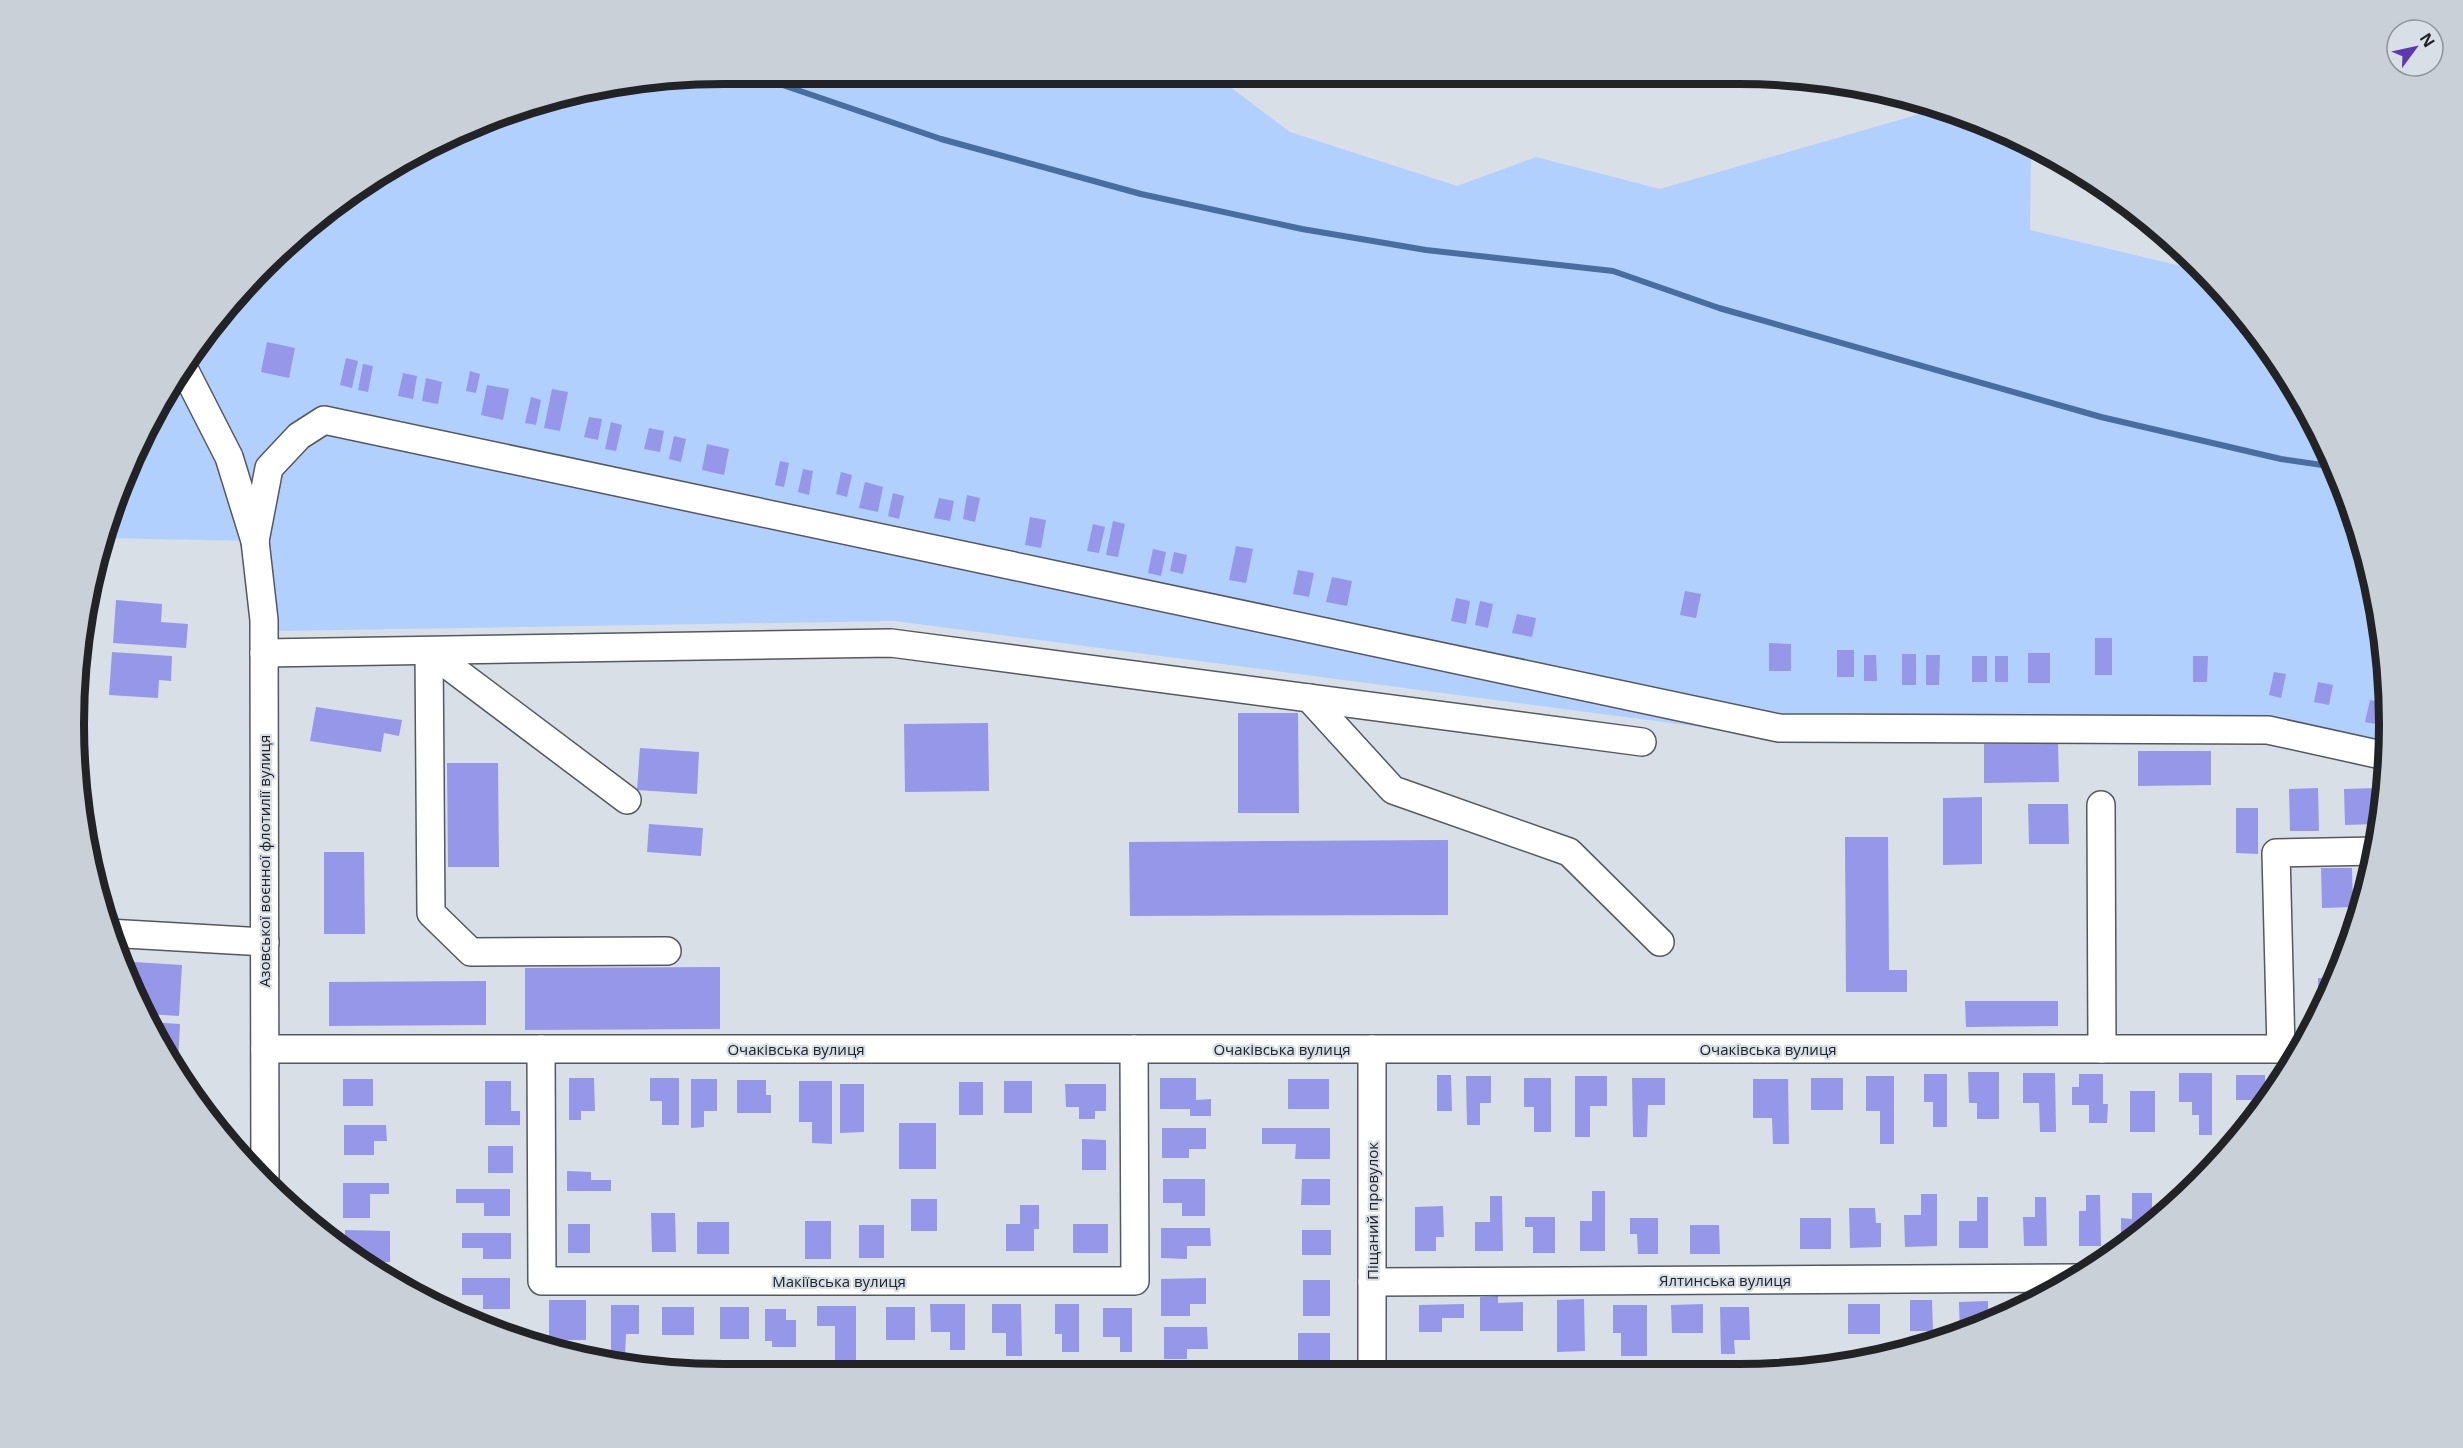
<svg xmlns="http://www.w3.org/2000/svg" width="2463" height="1448" viewBox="0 0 2463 1448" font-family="'Open Sans',sans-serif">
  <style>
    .green { fill: #b1d0fd }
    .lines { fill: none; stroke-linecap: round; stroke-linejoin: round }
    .stream { stroke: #486d9e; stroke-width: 6 }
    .building { fill: #9697e8 }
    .minor-casing { stroke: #54585f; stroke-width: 30 }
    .minor { stroke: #fff; stroke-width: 27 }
    .labels { text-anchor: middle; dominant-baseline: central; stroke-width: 4.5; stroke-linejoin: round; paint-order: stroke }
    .street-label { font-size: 15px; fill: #212326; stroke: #d9dfe7 }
    .rim { fill: none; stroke: #212326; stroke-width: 8 }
  </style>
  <rect width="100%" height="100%" fill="#d9dfe7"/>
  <polygon class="green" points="1217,77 1290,132 1457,186 1536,157 1660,189 1937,109 1962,115 2031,149 2030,230 2206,272 2280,362 2340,475 2377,597 2389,724 2385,766 2263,738 1778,737 895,621 276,631 255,541 102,538 140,437 183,362 264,264 328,208 436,141 515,108 639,79"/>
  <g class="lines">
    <polyline class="stream" points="765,79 941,139 1141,194 1302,229 1426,250 1613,271 1719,308 2101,417 2281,459 2336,467"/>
  </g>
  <g class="building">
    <polygon points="267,342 295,348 289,378 261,372"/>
    <polygon points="346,358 358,361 352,388 340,385"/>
    <polygon points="363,364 373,366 368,392 358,390"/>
    <polygon points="470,371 480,374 476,393 466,391"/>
    <polygon points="403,373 417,376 413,399 398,396"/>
    <polygon points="426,378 442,382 438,404 422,401"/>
    <polygon points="487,385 509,389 503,420 481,415"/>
    <polygon points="552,389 568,392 560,431 544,428"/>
    <polygon points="531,397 541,400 536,425 525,423"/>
    <polygon points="589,417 602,419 598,440 584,437"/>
    <polygon points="611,422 622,425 616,451 605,449"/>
    <polygon points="649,428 664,431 660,452 644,449"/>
    <polygon points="674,436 686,439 681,462 669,459"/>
    <polygon points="707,444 729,449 724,475 702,470"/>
    <polygon points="780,461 789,463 784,487 775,485"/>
    <polygon points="803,469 813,471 809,495 798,492"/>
    <polygon points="841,472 852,475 847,497 836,494"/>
    <polygon points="865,482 883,487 878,512 859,508"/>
    <polygon points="893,493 904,496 899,519 888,516"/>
    <polygon points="967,495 980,498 975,522 963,519"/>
    <polygon points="939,498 954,501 950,521 934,518"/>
    <polygon points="1030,517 1046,520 1041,548 1025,545"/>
    <polygon points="1113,521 1125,524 1118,557 1106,555"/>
    <polygon points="1093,524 1105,527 1099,553 1087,551"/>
    <polygon points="1236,546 1253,549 1246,583 1229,580"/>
    <polygon points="1153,549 1166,552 1161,576 1148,573"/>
    <polygon points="1174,552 1187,555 1183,574 1170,571"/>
    <polygon points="1298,570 1314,573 1309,597 1293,594"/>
    <polygon points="1332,577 1352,581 1347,606 1326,602"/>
    <polygon points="1685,591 1701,594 1696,618 1680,615"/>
    <polygon points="1456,598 1470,601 1466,624 1451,621"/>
    <polygon points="116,600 162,604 161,622 188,624 186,648 113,643"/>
    <polygon points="1480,601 1493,604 1488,628 1475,625"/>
    <polygon points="1517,614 1536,618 1532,637 1512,633"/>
    <rect x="2095" y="638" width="17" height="37"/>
    <polygon points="1769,643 1791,644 1791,671 1769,671"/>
    <rect x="1837" y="650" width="17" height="27"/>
    <polygon points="112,652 172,656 171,681 159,680 158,698 109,695"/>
    <rect x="2028" y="653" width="22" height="30"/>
    <rect x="1902" y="654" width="14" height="31"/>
    <polygon points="1864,655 1876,655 1877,681 1864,681"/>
    <polygon points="1926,655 1940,655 1939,685 1926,685"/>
    <rect x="1972" y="656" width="15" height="26"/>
    <rect x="1995" y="656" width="13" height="26"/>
    <polygon points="2193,656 2208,656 2207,682 2193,682"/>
    <polygon points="2274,672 2286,674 2281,698 2269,695"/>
    <polygon points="2318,682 2333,685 2329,705 2314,702"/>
    <polygon points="2370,700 2388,704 2385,726 2365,722"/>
    <polygon points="316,707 402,720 399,736 384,733 381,752 310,741"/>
    <polygon points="1238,713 1298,713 1299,813 1238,813"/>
    <polygon points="988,723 989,791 905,792 904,724"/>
    <polygon points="1984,744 2058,744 2059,782 1984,783"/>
    <polygon points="640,748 699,752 697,794 637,790"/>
    <polygon points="2138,751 2211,751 2211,785 2138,786"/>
    <polygon points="447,763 498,763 499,867 448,867"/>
    <polygon points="2318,788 2319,831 2290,831 2289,789"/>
    <polygon points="2376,788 2377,824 2345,825 2344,789"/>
    <polygon points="1982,797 1982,864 1943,865 1943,798"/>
    <polygon points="2028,804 2068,804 2069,844 2029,844"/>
    <polygon points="2236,808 2258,808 2258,854 2236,853"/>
    <polygon points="649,824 703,828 701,856 647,852"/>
    <polygon points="1845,837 1888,837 1889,970 1907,970 1907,992 1846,992"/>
    <polygon points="1448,840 1448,915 1130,916 1129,842"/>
    <polygon points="324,852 364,852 365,934 324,934"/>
    <polygon points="2321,868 2352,868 2353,907 2322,908"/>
    <polygon points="134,962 182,965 179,1016 145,1014 132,987"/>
    <polygon points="720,967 720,1029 525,1030 525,968"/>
    <polygon points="2318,978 2337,978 2327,997 2318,996"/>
    <polygon points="486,981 486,1025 329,1026 329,982"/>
    <polygon points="1965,1001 2058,1001 2058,1026 1966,1027"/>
    <polygon points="148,1022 180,1024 178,1063 169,1062"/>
    <polygon points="1968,1072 1999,1072 1999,1119 1977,1119 1977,1103 1969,1103"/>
    <polygon points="2023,1073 2055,1073 2056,1132 2040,1132 2039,1103 2023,1103"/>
    <polygon points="2179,1073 2212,1073 2212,1135 2199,1135 2199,1115 2192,1115 2192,1102 2179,1102"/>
    <polygon points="1924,1074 1947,1074 1947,1127 1933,1127 1933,1102 1924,1102"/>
    <polygon points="2079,1074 2103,1074 2103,1104 2108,1104 2107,1123 2089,1123 2089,1105 2072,1105 2072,1087 2079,1087"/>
    <polygon points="1437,1075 1451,1075 1452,1111 1437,1111"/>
    <polygon points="2236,1075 2265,1075 2265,1103 2254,1117 2254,1100 2236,1100"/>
    <polygon points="1466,1076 1491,1076 1491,1103 1480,1103 1480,1125 1467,1125"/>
    <polygon points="1575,1076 1607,1076 1607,1106 1590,1106 1590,1137 1575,1137"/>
    <polygon points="1866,1076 1894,1076 1894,1144 1880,1144 1880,1111 1866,1111"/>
    <polygon points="569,1078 594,1078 595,1111 581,1111 581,1120 569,1120"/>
    <polygon points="650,1078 679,1078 679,1125 662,1125 662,1101 650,1101"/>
    <polygon points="1160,1078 1196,1078 1196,1100 1211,1099 1211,1116 1190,1116 1190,1109 1160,1109"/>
    <polygon points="1524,1078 1551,1078 1551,1132 1534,1132 1534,1107 1524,1107"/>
    <polygon points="1632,1078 1665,1078 1665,1105 1648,1105 1647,1137 1633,1137"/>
    <rect x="1811" y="1078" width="32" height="32"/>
    <rect x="343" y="1079" width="30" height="27"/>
    <polygon points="691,1079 717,1079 717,1111 704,1111 704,1127 691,1128"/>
    <rect x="1288" y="1079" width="41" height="30"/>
    <polygon points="1753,1079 1788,1079 1789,1144 1773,1144 1772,1118 1753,1118"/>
    <polygon points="737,1080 766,1080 766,1095 771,1095 771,1113 737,1113"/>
    <polygon points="485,1081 511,1081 511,1111 520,1111 520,1125 485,1125"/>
    <polygon points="799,1081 832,1081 832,1144 812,1143 812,1122 799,1122"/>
    <rect x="1004" y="1081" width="28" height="32"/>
    <rect x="959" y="1082" width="24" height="33"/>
    <polygon points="840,1084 864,1084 864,1132 840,1133"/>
    <polygon points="1065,1084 1106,1084 1106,1111 1095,1111 1095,1119 1079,1119 1079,1107 1066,1107"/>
    <rect x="2130" y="1091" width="25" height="41"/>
    <rect x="899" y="1123" width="37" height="46"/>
    <polygon points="344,1125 386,1125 387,1141 374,1141 374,1155 344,1155"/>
    <polygon points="1162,1128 1206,1128 1206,1149 1189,1149 1189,1158 1162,1158"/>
    <polygon points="1262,1128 1330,1128 1330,1159 1295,1159 1296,1144 1262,1144"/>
    <polygon points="1082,1139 1106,1140 1106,1170 1082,1170"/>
    <rect x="488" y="1146" width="25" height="27"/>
    <polygon points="567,1171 591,1172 591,1180 611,1180 611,1191 567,1191"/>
    <polygon points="1163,1179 1205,1179 1205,1216 1182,1216 1182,1203 1163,1203"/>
    <polygon points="1302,1179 1330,1179 1330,1205 1301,1205"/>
    <polygon points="343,1183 389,1183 389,1194 370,1194 370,1218 343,1218"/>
    <polygon points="456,1189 510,1189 510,1216 484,1216 484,1203 456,1203"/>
    <polygon points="1592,1191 1605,1191 1605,1251 1580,1251 1580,1221 1592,1221"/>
    <polygon points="2132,1193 2152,1193 2152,1220 2121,1244 2121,1218 2132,1219"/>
    <polygon points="1921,1194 1937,1194 1937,1246 1905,1247 1904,1215 1921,1215"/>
    <polygon points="2086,1195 2100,1195 2101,1246 2079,1246 2079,1211 2086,1211"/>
    <polygon points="1490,1196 1502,1196 1503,1251 1475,1251 1475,1222 1490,1222"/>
    <polygon points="1977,1197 1988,1197 1988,1248 1959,1248 1959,1221 1977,1221"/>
    <polygon points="2035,1197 2046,1197 2047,1246 2024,1246 2023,1217 2035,1217"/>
    <rect x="911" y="1199" width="26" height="32"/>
    <polygon points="1020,1205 1039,1205 1039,1229 1034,1229 1034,1251 1006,1251 1006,1224 1020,1224"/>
    <polygon points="1443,1206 1444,1237 1436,1237 1436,1251 1415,1251 1415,1207"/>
    <polygon points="1849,1208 1875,1208 1876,1223 1881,1223 1881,1247 1850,1248"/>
    <polygon points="651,1213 675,1213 676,1252 652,1252"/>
    <polygon points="1525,1217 1555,1217 1555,1253 1533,1253 1533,1227 1525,1227"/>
    <polygon points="1630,1218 1658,1218 1658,1254 1638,1254 1637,1234 1630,1234"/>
    <rect x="1800" y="1218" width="31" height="31"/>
    <rect x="805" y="1221" width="26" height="38"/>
    <rect x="697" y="1222" width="32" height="32"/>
    <rect x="568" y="1224" width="22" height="29"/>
    <rect x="1073" y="1224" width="35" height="29"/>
    <rect x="859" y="1225" width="25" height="33"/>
    <polygon points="1690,1225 1719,1225 1720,1254 1690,1254"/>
    <polygon points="1161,1228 1210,1228 1211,1246 1187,1246 1187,1259 1161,1258"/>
    <polygon points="345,1230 390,1231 390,1262 359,1262 345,1251"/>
    <rect x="1302" y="1230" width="29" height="25"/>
    <polygon points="462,1233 511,1233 511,1259 483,1259 483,1248 462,1248"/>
    <polygon points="462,1278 510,1278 510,1309 483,1309 483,1295 462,1295"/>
    <polygon points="1206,1278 1206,1304 1190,1304 1190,1316 1161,1316 1161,1279"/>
    <rect x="1303" y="1280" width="27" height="36"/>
    <polygon points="1498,1296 1498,1303 1523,1302 1523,1331 1480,1331 1480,1297"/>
    <polygon points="1584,1299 1585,1351 1557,1352 1557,1300"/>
    <rect x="549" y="1300" width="37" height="40"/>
    <polygon points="1910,1300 1932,1300 1933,1331 1910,1331"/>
    <polygon points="2011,1300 2036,1300 2011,1311"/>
    <polygon points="1988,1301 1988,1322 1960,1335 1959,1302"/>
    <polygon points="930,1304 965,1304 965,1350 950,1350 950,1332 931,1332"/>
    <polygon points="992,1304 1021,1304 1022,1356 1006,1356 1006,1333 992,1333"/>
    <polygon points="1055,1304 1079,1304 1079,1352 1062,1352 1062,1334 1055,1334"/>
    <polygon points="1464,1304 1464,1318 1442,1318 1442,1332 1419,1332 1419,1305"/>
    <polygon points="1703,1304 1703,1333 1672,1333 1671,1305"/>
    <rect x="1848" y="1304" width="32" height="30"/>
    <polygon points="611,1305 639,1305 639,1334 626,1334 625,1355 611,1356"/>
    <polygon points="1613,1305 1647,1305 1647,1356 1621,1356 1621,1333 1613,1333"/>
    <polygon points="817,1306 856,1306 856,1373 835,1373 835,1326 817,1326"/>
    <rect x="662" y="1307" width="32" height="28"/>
    <rect x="720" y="1307" width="29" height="32"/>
    <rect x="886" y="1307" width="29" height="33"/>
    <polygon points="1720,1307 1749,1307 1750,1340 1734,1340 1735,1354 1721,1354"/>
    <polygon points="1103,1308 1132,1308 1132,1352 1120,1352 1120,1337 1103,1337"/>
    <polygon points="765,1309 786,1309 786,1320 796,1320 796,1347 772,1347 772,1341 765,1341"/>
    <polygon points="488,1327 510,1327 510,1338"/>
    <polygon points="1164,1327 1207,1327 1208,1349 1187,1349 1187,1359 1164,1359"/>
    <rect x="1298" y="1333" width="32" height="31"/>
  </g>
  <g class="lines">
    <g class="minor-casing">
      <g id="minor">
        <polyline points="182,365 229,457 255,541 264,620 265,1181"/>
        <polyline points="255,541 269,468 299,436 324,420 1779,728 2268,730 2386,756"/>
        <polyline points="429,651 431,913 471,952 667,951"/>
        <polyline points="429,651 627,800"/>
        <polyline points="264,653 891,643 1642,742"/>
        <polyline points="1309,698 1393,790 1569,852 1660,942"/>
        <polyline points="2101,805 2102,1049"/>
        <polyline points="108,933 265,942"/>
        <polyline points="265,1049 2299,1049"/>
        <polyline points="541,1049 542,1281 1135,1281 1134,1049"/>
        <polyline points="1372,1049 1372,1373"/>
        <polyline points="2281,1049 2276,853 2377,851"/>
        <polyline points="1372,1282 2077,1278"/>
      </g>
    </g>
    <use href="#minor" class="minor"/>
  </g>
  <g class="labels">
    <g class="street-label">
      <text transform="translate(264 861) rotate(-90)">Азовської воєнної флотилії вулиця</text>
      <text x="796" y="1049">Очаківська вулиця</text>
      <text x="1282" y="1049">Очаківська вулиця</text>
      <text x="1768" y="1049">Очаківська вулиця</text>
      <text transform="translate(1372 1211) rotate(-90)">Піщаний провулок</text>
      <text x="1725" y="1280">Ялтинська вулиця</text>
      <text x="839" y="1281">Макіївська вулиця</text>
    </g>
  </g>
  <path d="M0 0H2463V1448H0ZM724 84H1739A640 640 0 0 1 2379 724V724A640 640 0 0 1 1739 1364H724A640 640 0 0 1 84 724V724A640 640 0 0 1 724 84Z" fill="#cad0d8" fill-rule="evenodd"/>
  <path class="rim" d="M724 84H1739A640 640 0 0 1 2379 724V724A640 640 0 0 1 1739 1364H724A640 640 0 0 1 84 724V724A640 640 0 0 1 724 84Z"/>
  <g transform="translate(2415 48) rotate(57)"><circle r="28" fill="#d9dfe7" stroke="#8f949a" stroke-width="1.5"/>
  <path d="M0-4.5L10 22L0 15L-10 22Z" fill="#5d38b0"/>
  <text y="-9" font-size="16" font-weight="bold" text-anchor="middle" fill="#212326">N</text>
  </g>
</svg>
